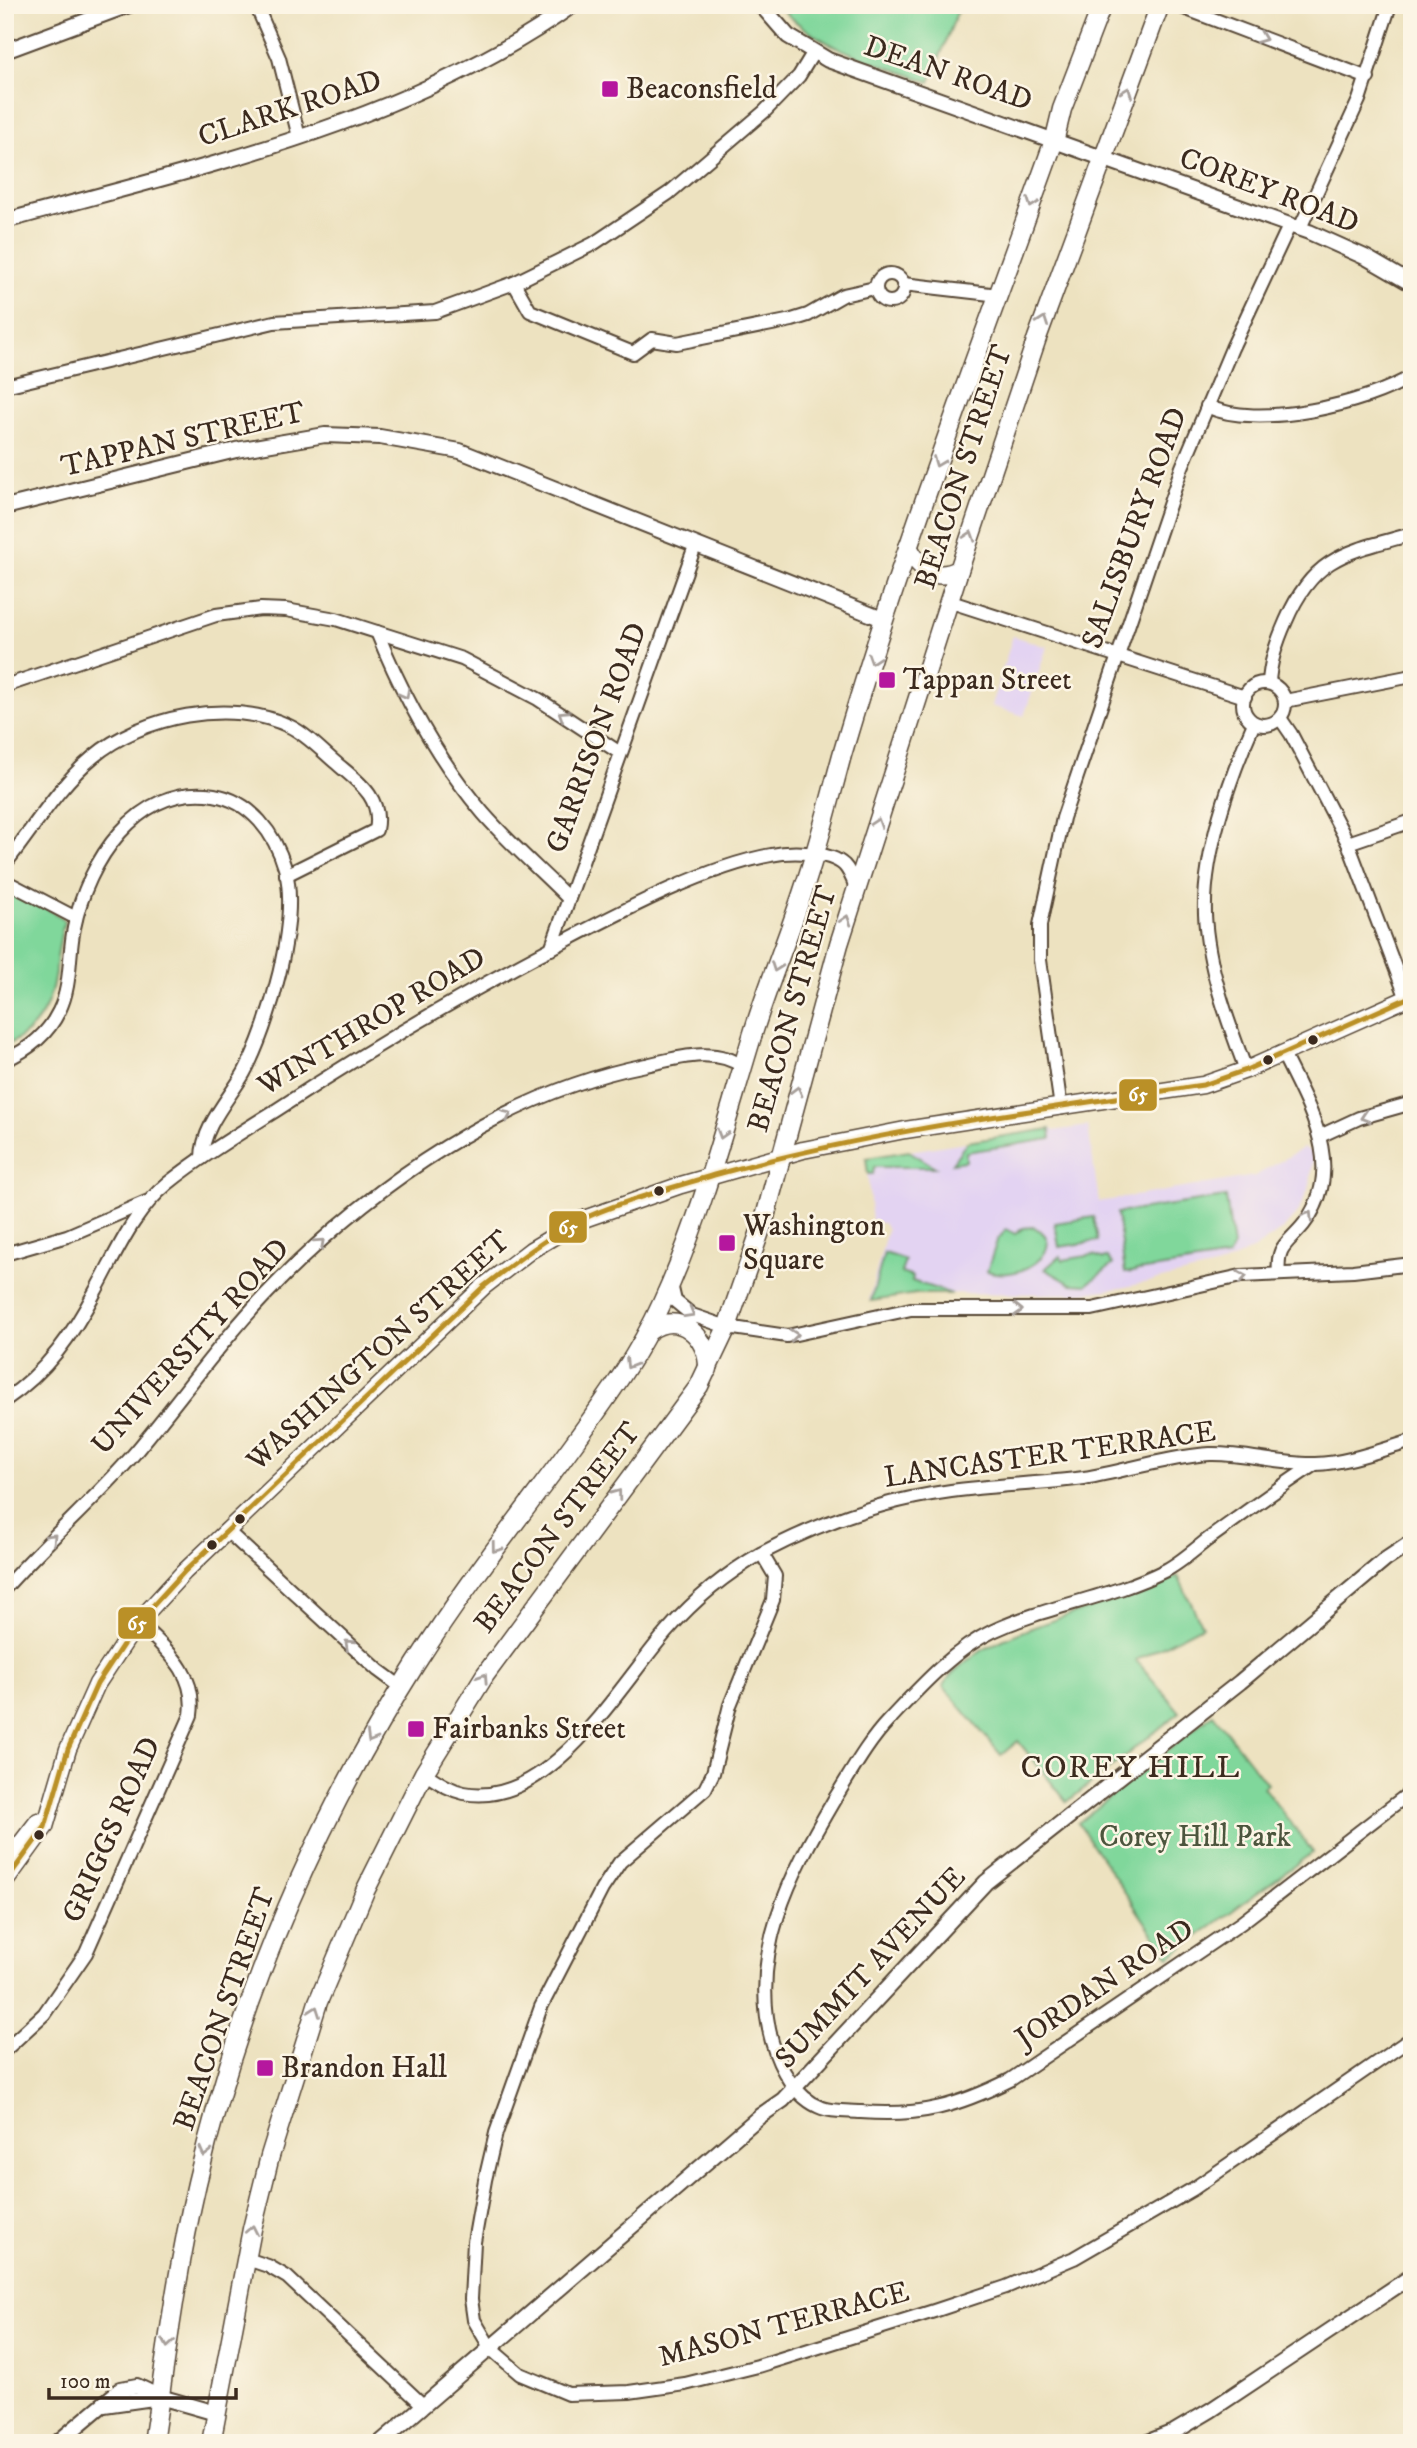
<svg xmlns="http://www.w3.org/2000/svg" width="1417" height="2448" viewBox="0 0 1417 2448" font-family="'IM FELL DW Pica',serif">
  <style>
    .built { fill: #e3d3f2 }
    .green { fill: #80d79b; stroke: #5e805c; stroke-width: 2 }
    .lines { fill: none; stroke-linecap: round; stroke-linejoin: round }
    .minor-casing { stroke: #564636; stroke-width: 16 }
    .tertiary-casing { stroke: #564636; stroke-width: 18 }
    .secondary-casing { stroke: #564636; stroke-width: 19 }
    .primary-casing { stroke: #564636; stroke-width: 21 }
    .minor { stroke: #fff; stroke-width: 12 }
    .tertiary { stroke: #fff; stroke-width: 14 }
    .secondary { stroke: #fff; stroke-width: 16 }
    .primary { stroke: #fff; stroke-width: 18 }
    .bus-1-casing { stroke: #fcf5e5; stroke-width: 10 }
    .bus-1 { stroke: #ba9027; stroke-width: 5 }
    .oneway { stroke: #a79f9a }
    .poi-dot { fill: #b5179e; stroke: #fcf5e5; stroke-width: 2.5 }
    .bus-dot { fill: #3b2a1e; stroke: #fcf5e5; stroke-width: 2.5 }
    .labels { text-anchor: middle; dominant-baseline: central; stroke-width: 5; stroke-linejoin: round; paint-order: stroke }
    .street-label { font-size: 30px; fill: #3b2a1e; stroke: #fcf5e5 }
    .poi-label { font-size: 30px; fill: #3b2a1e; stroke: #fcf5e5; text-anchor: start }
    .park-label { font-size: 30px; fill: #4c553d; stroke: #fcf5e5 }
    .neighbourhood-label { font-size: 32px; letter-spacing: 2px; fill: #3b2a1e; stroke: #fcf5e5 }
    .line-badge { stroke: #fcf5e5; stroke-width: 2.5 }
    .badge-label { font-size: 19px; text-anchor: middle; font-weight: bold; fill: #fff }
  </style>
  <rect width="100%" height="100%" fill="#fcf5e5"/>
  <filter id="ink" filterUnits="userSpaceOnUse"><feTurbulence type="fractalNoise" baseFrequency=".0143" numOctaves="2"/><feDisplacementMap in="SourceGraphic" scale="14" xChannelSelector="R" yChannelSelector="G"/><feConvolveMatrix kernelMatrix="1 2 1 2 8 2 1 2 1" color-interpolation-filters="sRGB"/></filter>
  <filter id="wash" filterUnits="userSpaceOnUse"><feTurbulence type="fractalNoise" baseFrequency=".00686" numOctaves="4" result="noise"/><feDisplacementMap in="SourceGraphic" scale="28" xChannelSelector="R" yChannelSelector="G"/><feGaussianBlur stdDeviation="1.57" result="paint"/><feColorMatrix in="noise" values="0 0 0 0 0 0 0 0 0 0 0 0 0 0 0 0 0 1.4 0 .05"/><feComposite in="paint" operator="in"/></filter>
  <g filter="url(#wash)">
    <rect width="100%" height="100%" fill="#ede2c0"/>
    <g class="built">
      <polygon points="1013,636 1047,647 1024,716 991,706"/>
      <polygon points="1088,1126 1099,1202 1255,1176 1303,1148 1312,1152 1313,1159 1310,1185 1298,1212 1282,1230 1254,1249 1219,1266 1121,1288 1075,1294 925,1293 869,1300 887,1230 883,1223 872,1222 866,1158 1052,1128 1053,1131"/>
    </g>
    <g class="green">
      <path d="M778,5H960L930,82C876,62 818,49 778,5Z"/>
      <path d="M5,885L61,917L64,922C50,971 63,1019 5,1046Z"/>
      <polygon points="1050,1129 1051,1139 966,1152 966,1161 952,1163 967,1142"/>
      <polygon points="909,1151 935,1167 874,1167 873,1174 868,1174 866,1158"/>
      <polygon points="1226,1197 1233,1247 1228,1257 1125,1273 1117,1213"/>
      <polygon points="1094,1217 1098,1241 1059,1247 1055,1223"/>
      <path d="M1033,1227C1071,1242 1027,1284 987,1271L997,1241L1006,1229L1015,1234L1023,1228Z"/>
      <polygon points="884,1253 905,1260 901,1273 913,1277 912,1281 952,1294 916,1294 871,1301"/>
      <polygon points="1093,1255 1104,1259 1107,1257 1113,1264 1086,1285 1071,1284 1045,1269 1060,1256 1063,1260"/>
      <path d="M1178,1576L1202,1626L1136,1660L1180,1712L1067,1802L1018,1741L1001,1755L943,1686C978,1627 1117,1608 1178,1576Z"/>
      <polygon points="1213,1714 1267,1784 1263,1787 1313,1852 1169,1957 1078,1823"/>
    </g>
  </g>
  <g filter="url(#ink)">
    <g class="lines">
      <g class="minor-casing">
        <g id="minor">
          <polyline points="256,5 279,58 299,137"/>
          <polyline points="1176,5 1368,78"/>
          <polyline points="1300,228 1359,100 1390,5"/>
          <circle cx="890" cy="288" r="14"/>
          <polyline points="514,283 530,311 633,353 652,339 677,343 792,320 808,315 843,295 875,288"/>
          <polyline points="903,284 999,295"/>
          <polyline points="5,386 274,322 435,312 514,283 593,244 669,193 765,111 799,76 813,53"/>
          <path d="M1207,406C1256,430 1367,404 1412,376"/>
          <polyline points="948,601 1245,697"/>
          <path d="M377,632C403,696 438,760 483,813C509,843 539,869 567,897"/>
          <path d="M1269,683C1270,661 1277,641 1286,621C1314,555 1348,552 1412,534"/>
          <circle cx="1264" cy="704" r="21"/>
          <polyline points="5,686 216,615 261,609 286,610 336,619 462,659 538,699 620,753"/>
          <polyline points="1285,701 1412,676"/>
          <polyline points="1280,718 1291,734 1348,843 1407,999"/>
          <polyline points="1348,843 1412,821"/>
          <path d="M5,864C33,829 58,786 93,757C141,716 230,698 289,726C306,734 321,750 335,762C357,781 383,797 376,830L286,875"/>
          <polyline points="5,881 76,918"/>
          <polyline points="551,949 695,546"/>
          <path d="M5,1060C28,1050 48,1034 59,1011C72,985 68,956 74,928C87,863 137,783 214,795C251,801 275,834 285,868C300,919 269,1027 244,1073C229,1099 202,1127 202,1158"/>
          <path d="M1246,1070C1228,1022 1207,965 1205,914C1203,854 1230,777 1254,723"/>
          <polyline points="1061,1108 1040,960 1040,925 1063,818 1182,467 1232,348 1290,224"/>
          <polyline points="1320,1136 1359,1118 1412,1103"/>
          <polyline points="5,1254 67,1236 146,1202"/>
          <path d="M1279,1273C1276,1245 1288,1244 1304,1224C1347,1167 1309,1108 1283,1054"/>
          <polyline points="671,1284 675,1301 692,1315 727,1327 787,1336 911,1309 1092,1309 1241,1276 1353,1271 1412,1264"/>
          <path d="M5,1400C47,1372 73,1334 96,1290C117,1252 133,1212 167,1184C202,1156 240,1133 278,1109C363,1053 450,1002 540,954C606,920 699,868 771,855C790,851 829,851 844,865C850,871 853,880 856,888"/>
          <path d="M1315,1464C1278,1488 1243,1514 1207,1540C1194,1550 1180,1563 1166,1570C1111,1598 1049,1605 993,1631C953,1650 919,1688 889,1720C867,1743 851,1773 834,1800C791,1873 748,1954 772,2042C779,2067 795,2098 822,2108C833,2112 849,2111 861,2112C920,2117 958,2106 1010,2080L1241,1923L1412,1791"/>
          <polyline points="226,1530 378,1670 401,1687"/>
          <polyline points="762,1554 775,1576 773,1600 730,1705 713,1773 705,1789 620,1862 602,1889 541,2007 496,2133 485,2180 474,2242 471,2299 474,2320 491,2349 520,2374 568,2394 629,2392 685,2384 758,2366 934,2311 1006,2287 1074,2258 1193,2189 1412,2038"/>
          <path d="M5,1588C46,1541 94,1501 134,1454C182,1397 224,1336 277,1283C375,1183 507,1092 646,1065C677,1058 716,1046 743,1067"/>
          <path d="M424,1773C437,1781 449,1790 464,1793C550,1810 620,1684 668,1630C695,1599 727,1573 762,1553C821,1522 885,1500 951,1491C995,1485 1040,1484 1084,1478C1126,1471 1167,1457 1210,1454C1245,1453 1279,1465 1315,1464C1347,1463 1381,1450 1412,1441"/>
          <path d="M5,2050L44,2014L86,1953L191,1715C197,1672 166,1650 138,1622"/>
          <polyline points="247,2259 268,2266 287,2277 424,2406"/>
        </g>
      </g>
      <g class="tertiary-casing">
        <g id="tertiary">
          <polyline points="761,5 788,36 828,60 1309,232 1367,258 1412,284"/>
          <polyline points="5,51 129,5"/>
          <path d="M5,221C200,167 406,124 573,5"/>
          <polyline points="5,507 236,450 325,435 380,437 460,451 885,620"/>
          <polyline points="104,2405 160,2397 216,2413"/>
          <polyline points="57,2443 121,2389 137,2386 160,2397"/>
          <polyline points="380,2443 760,2116 783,2100 986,1882 1240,1682 1385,1560 1412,1542"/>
          <polyline points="1146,2443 1174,2432 1211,2410 1412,2276"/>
        </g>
      </g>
      <g class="secondary-casing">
        <g id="secondary">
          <polyline points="5,1864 38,1821"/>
          <polyline points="5,1882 45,1827 68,1749 97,1684 138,1622 184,1572 483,1287 531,1250 581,1220 681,1185 803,1150 905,1130 1203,1085 1246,1070 1412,996"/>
        </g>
      </g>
      <g class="primary-casing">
        <g id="primary">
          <path d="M908,547C920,569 933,582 959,570"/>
          <path d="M649,1331C679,1309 709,1337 708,1369"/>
          <path d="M153,2443C166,2356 177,2269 197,2183C240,2000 314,1824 415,1665C460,1594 511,1528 561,1461C598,1410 636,1361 662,1303C702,1216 726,1121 754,1030C769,982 789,935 804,888C819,844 830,799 842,755C903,546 982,343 1055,138L1062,109L1102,5"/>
          <polyline points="211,2443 252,2229 270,2156 318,2002 365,1891 424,1773 485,1675 699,1386 727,1327 765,1217 839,944 959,570 1037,338 1160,5"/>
        </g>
      </g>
      <use href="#minor" class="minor"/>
      <use href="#tertiary" class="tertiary"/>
      <use href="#secondary" class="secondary"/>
      <use href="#primary" class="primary"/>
      <g class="bus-1-casing">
        <path id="bus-1" d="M5,1882L45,1827L68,1749L97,1684L138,1622L184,1572L483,1287C514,1263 544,1239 579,1221C614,1203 675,1187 714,1175C874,1130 1039,1110 1203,1085L1246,1070L1412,996"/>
      </g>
      <use href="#bus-1" class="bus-1"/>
    </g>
    <defs><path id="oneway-chevron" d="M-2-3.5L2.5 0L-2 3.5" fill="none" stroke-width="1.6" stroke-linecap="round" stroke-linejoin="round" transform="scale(1.75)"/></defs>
    <g class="oneway">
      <use href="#oneway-chevron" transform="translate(1262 38) rotate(21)"/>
      <use href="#oneway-chevron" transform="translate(1127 92) rotate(-69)"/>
      <use href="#oneway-chevron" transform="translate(1032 203) rotate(110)"/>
      <use href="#oneway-chevron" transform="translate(1043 321) rotate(-70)"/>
      <use href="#oneway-chevron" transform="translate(938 462) rotate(111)"/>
      <use href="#oneway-chevron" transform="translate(970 536) rotate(-72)"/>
      <use href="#oneway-chevron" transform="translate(873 659) rotate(108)"/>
      <use href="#oneway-chevron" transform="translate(405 694) rotate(62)"/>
      <use href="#oneway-chevron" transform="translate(563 715) rotate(-147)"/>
      <use href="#oneway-chevron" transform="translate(877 823) rotate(-72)"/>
      <use href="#oneway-chevron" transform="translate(846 920) rotate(-73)"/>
      <use href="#oneway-chevron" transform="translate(776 967) rotate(110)"/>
      <use href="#oneway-chevron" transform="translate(797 1091) rotate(-75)"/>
      <use href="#oneway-chevron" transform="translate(507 1115) rotate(-25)"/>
      <use href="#oneway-chevron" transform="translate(1365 1117) rotate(162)"/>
      <use href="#oneway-chevron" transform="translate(722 1134) rotate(107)"/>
      <use href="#oneway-chevron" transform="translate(1308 1216) rotate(-58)"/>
      <use href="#oneway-chevron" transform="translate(320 1243) rotate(-42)"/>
      <use href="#oneway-chevron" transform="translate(1242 1277) rotate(-9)"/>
      <use href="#oneway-chevron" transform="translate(1018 1310) rotate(2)"/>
      <use href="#oneway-chevron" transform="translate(690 1313) rotate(30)"/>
      <use href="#oneway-chevron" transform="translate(794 1335) rotate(-5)"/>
      <use href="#oneway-chevron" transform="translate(630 1364) rotate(121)"/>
      <use href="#oneway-chevron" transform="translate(617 1494) rotate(-53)"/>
      <use href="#oneway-chevron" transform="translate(52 1538) rotate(-45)"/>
      <use href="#oneway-chevron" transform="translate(496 1548) rotate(127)"/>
      <use href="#oneway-chevron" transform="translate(349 1644) rotate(-137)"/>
      <use href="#oneway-chevron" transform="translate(483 1678) rotate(-57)"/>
      <use href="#oneway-chevron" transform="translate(371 1738) rotate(120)"/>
      <use href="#oneway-chevron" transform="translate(315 2011) rotate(-70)"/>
      <use href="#oneway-chevron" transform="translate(205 2152) rotate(104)"/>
      <use href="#oneway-chevron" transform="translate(252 2230) rotate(-79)"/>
      <use href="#oneway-chevron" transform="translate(168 2343) rotate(99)"/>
    </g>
  </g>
  <g class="poi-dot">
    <rect x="601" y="80" width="18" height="18" rx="3.5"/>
    <rect x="878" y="671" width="18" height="18" rx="3.5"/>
    <rect x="718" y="1234" width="18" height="18" rx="3.5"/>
    <rect x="407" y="1720" width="18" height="18" rx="3.5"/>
    <rect x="256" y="2059" width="18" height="18" rx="3.5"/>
  </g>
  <g class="bus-dot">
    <circle cx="1313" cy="1040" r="6"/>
    <circle cx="1268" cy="1060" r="6"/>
    <circle cx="659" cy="1191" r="6"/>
    <circle cx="240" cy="1519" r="6"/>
    <circle cx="212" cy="1545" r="6"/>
    <circle cx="39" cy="1835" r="6"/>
  </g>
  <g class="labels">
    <g class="street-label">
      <text transform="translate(948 74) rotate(19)">DEAN ROAD</text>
      <text transform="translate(290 109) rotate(-18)">CLARK ROAD</text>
      <text transform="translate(1269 191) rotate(21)">COREY ROAD</text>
      <text transform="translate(183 440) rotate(-13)">TAPPAN STREET</text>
      <text transform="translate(964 467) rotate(-72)">BEACON STREET</text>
      <text transform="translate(1135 528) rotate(-70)">SALISBURY ROAD</text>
      <text transform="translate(597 738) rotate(-70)">GARRISON ROAD</text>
      <text transform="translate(793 1009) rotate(-74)">BEACON STREET</text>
      <text transform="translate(372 1022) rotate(-31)">WINTHROP ROAD</text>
      <text transform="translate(191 1347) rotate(-48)">UNIVERSITY ROAD</text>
      <text transform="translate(379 1351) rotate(-42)">WASHINGTON STREET</text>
      <text transform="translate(1050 1455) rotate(-8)">LANCASTER TERRACE</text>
      <text transform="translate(558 1528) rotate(-53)">BEACON STREET</text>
      <text transform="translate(112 1830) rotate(-66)">GRIGGS ROAD</text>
      <text transform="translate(871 1968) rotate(-47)">SUMMIT AVENUE</text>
      <text transform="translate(1105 1984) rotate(-34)">JORDAN ROAD</text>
      <text transform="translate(225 2009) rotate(-71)">BEACON STREET</text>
      <text transform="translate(784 2325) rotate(-15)">MASON TERRACE</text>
    </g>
    <g class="poi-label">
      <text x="626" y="89">Beaconsfield</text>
      <text x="903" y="680">Tappan Street</text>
      <text x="743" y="1226">Washington<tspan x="743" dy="34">Square</tspan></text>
      <text x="432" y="1729">Fairbanks Street</text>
      <text x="281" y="2068">Brandon Hall</text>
    </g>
    <g class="park-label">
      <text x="1195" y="1837">Corey Hill Park</text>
    </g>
    <g class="neighbourhood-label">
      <text x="1131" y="1768">COREY HILL</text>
    </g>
  </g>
  <g class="line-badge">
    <rect x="1118" y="1078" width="40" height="34" rx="7" fill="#ba9027"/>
    <rect x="548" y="1210" width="40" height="34" rx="7" fill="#ba9027"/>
    <rect x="117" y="1606" width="40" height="34" rx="7" fill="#ba9027"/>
  </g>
  <g class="badge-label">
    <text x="1138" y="1101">65</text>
    <text x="568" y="1234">65</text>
    <text x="137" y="1630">65</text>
  </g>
  <rect width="1417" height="2448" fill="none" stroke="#fcf5e5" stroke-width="28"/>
  <path d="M49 2388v10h187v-10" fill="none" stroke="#3b2a1e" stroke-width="3.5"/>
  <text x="60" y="2388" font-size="21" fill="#3b2a1e" stroke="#fcf5e5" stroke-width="5" paint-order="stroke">100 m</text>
</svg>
